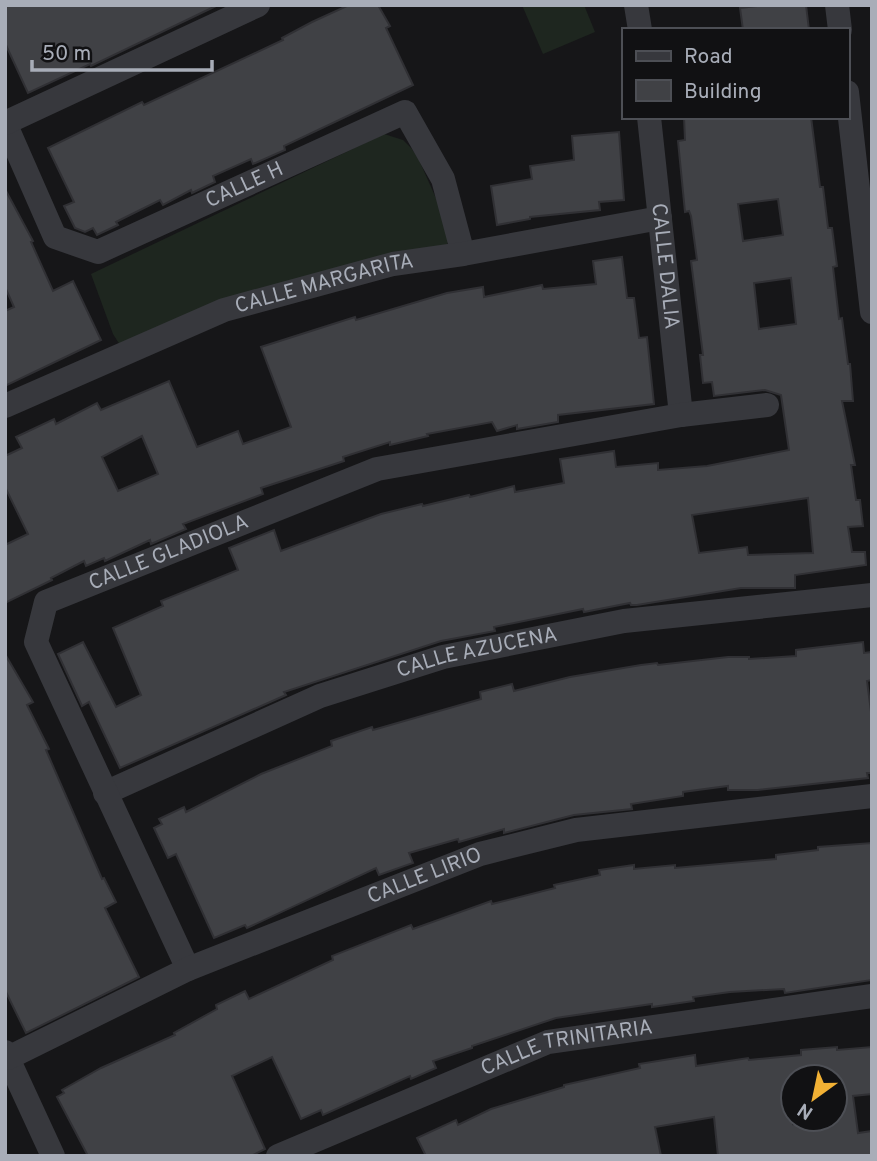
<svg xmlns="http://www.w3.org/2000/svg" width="877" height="1161" viewBox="0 0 877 1161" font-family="Overpass,sans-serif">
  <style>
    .grass { fill: #1e261f }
    .building { fill: #404145; stroke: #303034; stroke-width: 2; fill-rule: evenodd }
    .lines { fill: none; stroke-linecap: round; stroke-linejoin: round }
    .minor { stroke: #37383d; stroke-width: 24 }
    .labels { text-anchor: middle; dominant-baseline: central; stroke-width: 7; stroke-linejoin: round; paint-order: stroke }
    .street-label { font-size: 21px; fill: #a8adb8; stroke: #111113 }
  </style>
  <rect width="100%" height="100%" fill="#161618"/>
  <g class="grass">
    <polygon points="522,5 584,5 595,32 543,54"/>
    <polygon points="384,134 403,140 412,149 419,160 451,232 447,245 120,345 113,334 91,274"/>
  </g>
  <g class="building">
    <polygon points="5,5 218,5 91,66 90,64 28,93 5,43"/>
    <polygon points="349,5 378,5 390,26 386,28 413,85 284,146 285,150 253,164 251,159 213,176 215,182 192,193 191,190 163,205 160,200 116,222 118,225 97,235 93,228 85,232 75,228 64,206 74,202 48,148 142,102 144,105 283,40 282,38 312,22"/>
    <polygon points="766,5 806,5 809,30 743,30 740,8"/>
    <path d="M684,117H811L820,187H823L828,228H832L837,266L833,267L839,319L842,318L848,364H850L853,401H842L855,465H851L856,500H860L863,526L848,527L852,552H865L866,565L795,575V588H741L637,605H631L630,603L584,612L583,609L494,627L495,631L441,641L284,692L286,695L120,768L89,702L82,706L58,654L83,642L116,707L141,695L113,628L163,606L161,601L238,570L229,548L274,530L281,551L381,514L422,504L423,506L469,495L470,497L514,486L515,492L564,483L560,459L614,451L616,467L658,463V470L707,466L789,450L781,395L765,390L714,396L712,382L703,383L700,355H703L691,261L697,260L691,216L689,211L685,212L678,141L685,140ZM778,199L783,235L743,241L738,204ZM791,278L796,324L759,329L754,283ZM808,498L813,553L748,555L747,547L699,553L692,515Z"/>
    <polygon points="619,132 624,200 599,202 600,210 530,217 530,219 497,225 491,186 532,179 530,166 574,160 572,136"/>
    <polygon points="5,189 33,241 31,242 53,291 73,281 101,340 5,386 5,311 14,307 5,287"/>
    <path d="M622,257L627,298H634L639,338L647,337L654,404L558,415V422L517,429V425L497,431L492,422L427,434L428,436L390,445V442L343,457L344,461L261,488L263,494L183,524L186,529L151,544L150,540L105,561L104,558L86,566L84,561L51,578L52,580L5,603V545L28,534L5,487V456L22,448L16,437L54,419L56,424L97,403L101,410L169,381L197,447L238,431L243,444L291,427L261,347L355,317L356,320L447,293L483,287L484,297L542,285L543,289L596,284L593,261ZM142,436L158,474L118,491L102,457Z"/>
    <polygon points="863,642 864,653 872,652 872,680 867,681 872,719 872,773 867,773 868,778 758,790 728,790 728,786 683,792 683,796 631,804 632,809 574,815 504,833 504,829 459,842 458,839 409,853 413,863 379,875 376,868 247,928 245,925 214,938 176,854 168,858 154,828 162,824 159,819 184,807 186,812 261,774 332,746 331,741 372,727 373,730 481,699 480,692 512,684 514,691 570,677 641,665 657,663 658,665 728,657 749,657 749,659 796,656 796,650"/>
    <polygon points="5,654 33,702 27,705 49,749 46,750 102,879 104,878 116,902 105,908 139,977 26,1033 5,990"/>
    <polygon points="872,843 872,980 785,993 784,989 730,992 693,997 694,1001 652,1007 652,1004 556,1018 472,1046 472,1048 433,1061 436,1068 411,1079 410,1076 323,1115 321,1110 301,1119 272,1057 232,1076 265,1149 251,1156 88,1156 57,1097 64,1093 62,1090 101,1068 175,1035 174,1033 217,1009 216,1005 245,991 249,999 333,960 332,956 411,925 413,929 491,901 492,904 555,888 554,885 600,875 599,870 634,865 634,869 675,865 675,868 776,859 776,855 818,850 818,847"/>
    <path d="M837,1047V1050L872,1047V1094L853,1096L858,1133L872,1131V1156H718L714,1117L655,1127L661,1156H426L417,1138L456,1120L458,1125L491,1109L564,1087V1085L640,1068L639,1064L695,1055L696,1066L748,1058L749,1060L801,1055V1050ZM793,1077H835V1119L793,1124Z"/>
  </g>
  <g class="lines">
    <g class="minor">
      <polyline points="636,5 640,30"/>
      <polyline points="837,5 840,30"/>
      <polyline points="847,92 872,312"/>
      <path id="s1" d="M649,117L681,415"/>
      <path id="s2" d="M5,123L55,237L98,252L405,112L443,179L463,254"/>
      <polyline points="5,123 258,5"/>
      <path id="s3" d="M5,406L224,310L393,264L463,254L660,218"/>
      <path id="s4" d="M105,793L320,696L443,657L624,621L872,595"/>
      <path id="s5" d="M188,969L36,642L46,602L377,469L681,415L767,405"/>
      <polyline points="5,1052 53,1156"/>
      <path id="s6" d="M8,1058L188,969L480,854L576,830L872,796"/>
      <path id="s7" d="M278,1156L548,1042L872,996"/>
    </g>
  </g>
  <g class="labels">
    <g class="street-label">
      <text stroke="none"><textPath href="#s2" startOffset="331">CALLE H</textPath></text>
      <text stroke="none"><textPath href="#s1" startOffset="150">CALLE DALIA</textPath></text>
      <text stroke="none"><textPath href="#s3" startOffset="343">CALLE MARGARITA</textPath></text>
      <text stroke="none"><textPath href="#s5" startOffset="534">CALLE GLADIOLA</textPath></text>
      <text stroke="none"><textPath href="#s4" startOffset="399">CALLE AZUCENA</textPath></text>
      <text stroke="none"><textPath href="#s6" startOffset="455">CALLE LIRIO</textPath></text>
      <text stroke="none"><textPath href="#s7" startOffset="310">CALLE TRINITARIA</textPath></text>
    </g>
  </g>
  <rect width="877" height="1161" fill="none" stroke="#a8adb8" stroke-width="14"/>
  <rect x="622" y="28" width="228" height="91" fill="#111113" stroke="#4d4f55" stroke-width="2"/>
  <rect x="636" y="51" width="35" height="10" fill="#37383d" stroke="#4d4f55" stroke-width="2"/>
  <text x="684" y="63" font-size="21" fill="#a8adb8">Road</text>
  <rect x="636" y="80" width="35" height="21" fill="#404145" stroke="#4d4f55" stroke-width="2"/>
  <text x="684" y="98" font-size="21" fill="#a8adb8">Building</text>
  <g transform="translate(814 1098) rotate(213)"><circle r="33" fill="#111113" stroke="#4d4f55" stroke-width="2"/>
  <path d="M0-5L12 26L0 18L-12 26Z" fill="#f2b134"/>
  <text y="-10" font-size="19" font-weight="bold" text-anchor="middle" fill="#a8adb8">N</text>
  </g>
  <path d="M32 60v10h180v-10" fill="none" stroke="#a8adb8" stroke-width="3.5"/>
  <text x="42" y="60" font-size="21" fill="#a8adb8" stroke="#111113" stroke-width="5" paint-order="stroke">50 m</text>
</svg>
